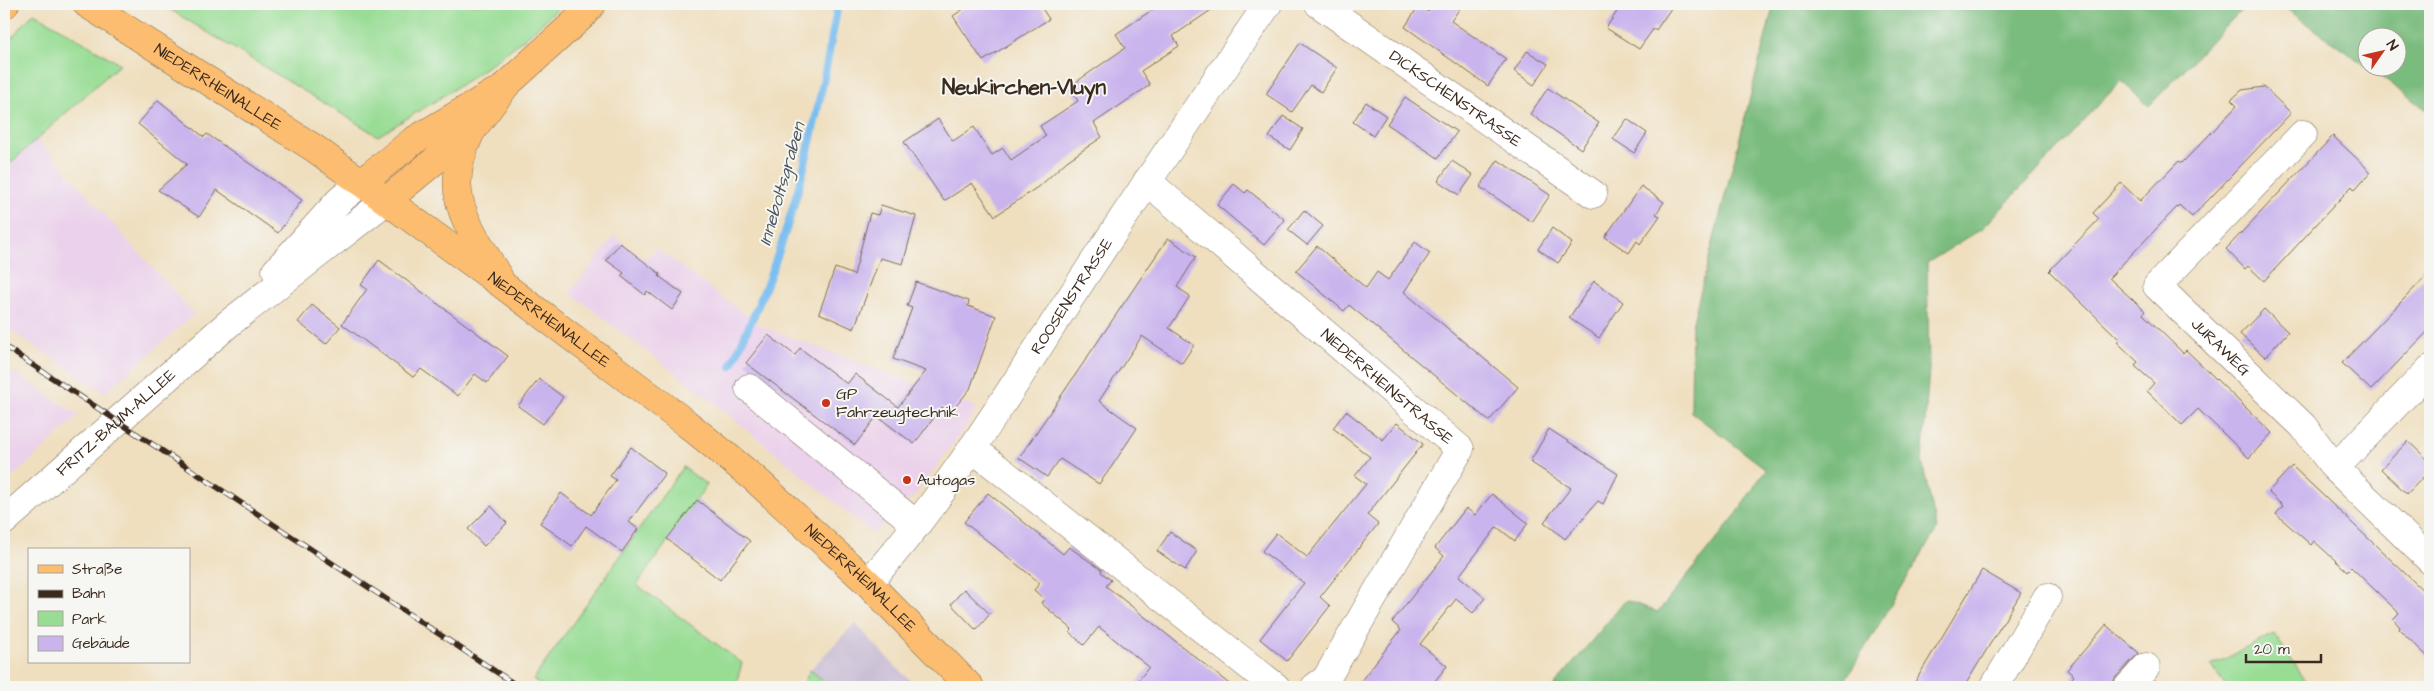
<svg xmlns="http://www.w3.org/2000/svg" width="2434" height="691" viewBox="0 0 2434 691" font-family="'Architects Daughter',sans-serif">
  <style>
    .built { fill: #ebd1eb }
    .industrial { fill: #cbbfd5 }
    .green { fill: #99dd95; stroke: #6a845a }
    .forest { fill: #7abc7e; stroke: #5a734e }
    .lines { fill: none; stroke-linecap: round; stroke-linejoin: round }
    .stream { stroke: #79bef0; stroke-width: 8 }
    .building { fill: #c9b4ed }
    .minor-casing { stroke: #7a6956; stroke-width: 29 }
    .major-casing { stroke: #7a6956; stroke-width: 29 }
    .minor { stroke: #fff; stroke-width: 28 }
    .major { stroke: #fcbd6f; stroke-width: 28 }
    .rail-casing { stroke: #3b2a1e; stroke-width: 5.5 }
    .rail { stroke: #f6f6f2; stroke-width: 4; stroke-dasharray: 11; stroke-linecap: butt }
    .poi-dot { fill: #c8321e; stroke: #f6f6f2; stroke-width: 2 }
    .labels { text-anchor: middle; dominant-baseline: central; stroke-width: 4; stroke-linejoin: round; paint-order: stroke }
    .street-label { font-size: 16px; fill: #3b2a1e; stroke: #f6f6f2 }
    .poi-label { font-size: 16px; fill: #3b2a1e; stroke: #f6f6f2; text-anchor: start }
    .water-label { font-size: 18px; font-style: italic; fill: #4e565d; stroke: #f6f6f2 }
    .district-label { font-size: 21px; font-weight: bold; fill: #3b2a1e; stroke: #f6f6f2 }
  </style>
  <rect width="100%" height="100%" fill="#f6f6f2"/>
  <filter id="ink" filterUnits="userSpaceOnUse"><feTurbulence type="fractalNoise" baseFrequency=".02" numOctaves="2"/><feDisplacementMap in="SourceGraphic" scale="10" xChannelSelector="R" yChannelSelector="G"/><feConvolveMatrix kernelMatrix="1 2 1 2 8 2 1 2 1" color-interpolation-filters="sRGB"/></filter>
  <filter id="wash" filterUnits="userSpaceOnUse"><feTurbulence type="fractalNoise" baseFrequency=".0096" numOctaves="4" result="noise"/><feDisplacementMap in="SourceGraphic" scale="20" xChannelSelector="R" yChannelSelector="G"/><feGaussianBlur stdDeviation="1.12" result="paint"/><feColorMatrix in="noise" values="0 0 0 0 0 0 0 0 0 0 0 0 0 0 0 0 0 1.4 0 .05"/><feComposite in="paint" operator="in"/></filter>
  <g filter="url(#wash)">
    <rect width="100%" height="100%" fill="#efdfbf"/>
    <g class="built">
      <polygon points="37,139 194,314 105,393 4,326 4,169"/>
      <polygon points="614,236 647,260 656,248 760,326 976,407 972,417 916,494 888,522 872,533 707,397 570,293"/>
      <polygon points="4,366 79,416 4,485"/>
    </g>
    <polygon class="industrial" points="855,623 892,663 917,687 832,687 810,670"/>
    <g class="green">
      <path d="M161,4H562C509,58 442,97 378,136Z"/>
      <polygon points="34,13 120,64 4,169 4,46"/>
      <polygon points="683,467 707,485 637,585 742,663 735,687 544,687 533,680"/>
      <polygon points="2274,634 2310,687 2227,687 2211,666"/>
      <polygon points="810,670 832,687 802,687"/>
    </g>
    <g class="forest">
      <polygon points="1774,4 2247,4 2149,106 2121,81 1983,228 1927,263 1929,369 1922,462 1937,529 1841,687 1553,687 1626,600 1658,612 1735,516 1766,469 1691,412 1692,325"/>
      <polygon points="2280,4 2430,4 2430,112 2368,68 2396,68 2396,38 2366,38 2366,66"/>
    </g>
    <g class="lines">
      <path class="stream" d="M731,366C746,333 762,299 774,265C805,180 822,92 838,4"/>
    </g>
    <g id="blocks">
      <g class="building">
        <polygon points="971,4 1039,4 1049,19 983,61 953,16"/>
        <polygon points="1161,4 1220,4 1173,36 1179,46 1141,71 1150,85 1094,123 1102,137 1067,161 1042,184 995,216 972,183 944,201 904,142 938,119 953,141 974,127 992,155 1003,148 1011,160 1046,136 1040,126 1078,101 1069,87 1125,48 1116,34"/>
        <polygon points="1434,4 1463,4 1451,21 1506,59 1488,86 1405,27 1419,5 1428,12"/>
        <polygon points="1622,4 1674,4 1656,30 1654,28 1639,49 1606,28"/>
        <polygon points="1300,43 1337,68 1321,92 1311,85 1292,112 1266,94"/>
        <polygon points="1527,51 1548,64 1534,85 1514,71"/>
        <polygon points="2264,87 2291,113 2192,217 2179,205 2109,278 2145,311 2143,314 2183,353 2186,350 2272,433 2249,458 2198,409 2182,425 2147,391 2154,383 2135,366 2138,362 2117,342 2119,339 2049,271 2099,219 2093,213 2121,183 2140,201 2179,161 2182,163 2237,106 2231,100 2242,90"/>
        <polygon points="1548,88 1599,123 1581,149 1530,114"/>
        <polygon points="1405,97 1457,132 1438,158 1387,124"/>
        <polygon points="158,100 204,137 207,134 302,200 278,233 217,190 199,217 158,190 187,164 138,124"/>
        <polygon points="1366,102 1386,116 1373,136 1353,122"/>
        <polygon points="1283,116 1303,129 1290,150 1269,137"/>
        <polygon points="1627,119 1647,133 1634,153 1613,139"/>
        <polygon points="2333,136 2371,172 2355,190 2352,186 2264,281 2248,266 2245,269 2226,249"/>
        <polygon points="1498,160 1550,195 1532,222 1480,187"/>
        <polygon points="1452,161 1473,175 1459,195 1438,181"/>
        <polygon points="1234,184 1245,193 1248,190 1285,220 1264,245 1217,205"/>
        <polygon points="1641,186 1664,202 1656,214 1660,216 1640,244 1637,241 1629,253 1605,237"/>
        <polygon points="881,205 916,216 903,264 880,258 854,329 819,313 835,268 854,275 870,213 878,215"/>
        <polygon points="1304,210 1323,226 1307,245 1288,230"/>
        <polygon points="1552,228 1572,243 1558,263 1538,249"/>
        <polygon points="1168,238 1196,257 1177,287 1190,296 1169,328 1194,345 1182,363 1142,336 1099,401 1137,428 1112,466 1099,484 1060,459 1047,477 1019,458"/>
        <polygon points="1415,242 1430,253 1404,292 1518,387 1489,421 1349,305 1344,311 1296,271 1317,246 1366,288 1377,272 1388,280"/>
        <polygon points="620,243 660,274 659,276 683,294 672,310 647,291 645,295 621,276 624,273 606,260"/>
        <polygon points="379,260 508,356 487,383 475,374 458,396 421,369 413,377 342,324 367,289 361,285"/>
        <polygon points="2430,272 2430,329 2371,390 2342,363"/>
        <polygon points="1594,281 1623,302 1599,338 1569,318"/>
        <polygon points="916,282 969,301 968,306 996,316 970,389 950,413 942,407 914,444 877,416 855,445 746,363 768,335 795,355 800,348 847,384 855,374 898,407 926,371 893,359 912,308 907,306"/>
        <polygon points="312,305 340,327 326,344 298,322"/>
        <polygon points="2264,309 2288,332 2265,357 2240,334"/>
        <polygon points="539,379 563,397 543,424 518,406"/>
        <polygon points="1346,411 1383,440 1397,423 1423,444 1367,515 1378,524 1320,597 1330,606 1287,661 1260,639 1304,583 1262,551 1276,533 1307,557 1366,484 1355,476 1370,457 1333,428"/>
        <polygon points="1549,429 1618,474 1603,504 1598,501 1565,539 1544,522 1571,488 1530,462"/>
        <polygon points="2408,441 2430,462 2430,470 2407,494 2381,469"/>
        <polygon points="631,447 665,473 629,522 638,529 622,552 586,526 572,546 540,523 561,493 591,515 616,480 610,476"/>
        <polygon points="2292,466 2430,597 2430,659 2399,629 2400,627 2393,619 2399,613 2351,567 2347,571 2314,541 2311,545 2276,514 2283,506 2268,492"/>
        <polygon points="988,493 1063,554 1069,547 1102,570 1101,572 1111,580 1106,586 1233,687 1133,687 1149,667 1099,627 1084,645 1069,632 1072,629 1041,603 1044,599 1034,590 1040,583 964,522"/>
        <polygon points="1492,494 1528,523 1515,541 1497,527 1459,576 1485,598 1473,613 1456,599 1420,644 1447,666 1430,687 1356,687 1401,630 1392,622 1444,556 1435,548 1466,508 1475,515"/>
        <polygon points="697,500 750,541 720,580 667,539"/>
        <polygon points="491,506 507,523 484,546 468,529"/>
        <polygon points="1170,532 1197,551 1185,570 1157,551"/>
        <polygon points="1982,570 2021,593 1964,687 1912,687"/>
        <polygon points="964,589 990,614 976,630 951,604"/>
        <polygon points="2106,625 2139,653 2116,677 2110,687 2064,687 2074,676 2067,670"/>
      </g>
    </g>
  </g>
  <g filter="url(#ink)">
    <use href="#blocks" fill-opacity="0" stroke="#7a6956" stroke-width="1"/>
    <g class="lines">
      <g class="minor-casing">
        <g id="minor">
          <path id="s1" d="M1319,4L1593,194"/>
          <path id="s2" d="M2303,134L2157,286L2303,426L2335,468L2430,560"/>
          <path id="s3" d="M1147,181L1460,449L1326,679L1315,687"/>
          <polyline points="276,271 339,201 362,182"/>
          <polyline points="749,388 917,525"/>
          <polyline points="972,448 1276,687"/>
          <polyline points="2335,468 2430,369"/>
          <path id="s4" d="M4,521L228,324L387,200"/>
          <path id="s5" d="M868,583C942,501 1001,405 1061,312C1129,208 1198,106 1268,4"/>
          <polyline points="1994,687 2047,597"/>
          <polyline points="2128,687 2146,667"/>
        </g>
      </g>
      <g class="major-casing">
        <g id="major">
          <path id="s6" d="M87,4L314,148L504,286L686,423L755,479L868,583L970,687"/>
          <polyline points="4,5 5,4"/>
          <path d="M470,134C440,196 469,225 499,278"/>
          <polyline points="362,182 413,141 494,93"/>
          <polyline points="387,200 472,130 506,85 582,16 592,4"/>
        </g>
      </g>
      <use href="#minor" class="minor"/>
      <use href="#major" class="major"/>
      <g class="rail-casing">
        <polyline id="rail" points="4,346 519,687"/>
      </g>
      <use href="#rail" class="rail"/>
    </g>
  </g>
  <g class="poi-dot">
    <circle cx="826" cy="403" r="5"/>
    <circle cx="907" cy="480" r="5"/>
  </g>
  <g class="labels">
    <g class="street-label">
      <text stroke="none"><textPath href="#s6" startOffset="155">NIEDERRHEINALLEE</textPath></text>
      <text stroke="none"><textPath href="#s1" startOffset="166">DICKSCHENSTRASSE</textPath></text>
      <text stroke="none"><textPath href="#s5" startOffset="352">ROOSENSTRASSE</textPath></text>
      <text stroke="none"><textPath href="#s6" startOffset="560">NIEDERRHEINALLEE</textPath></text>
      <text stroke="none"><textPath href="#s2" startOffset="299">JURAWEG</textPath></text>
      <text stroke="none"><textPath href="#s3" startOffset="316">NIEDERRHEINSTRASSE</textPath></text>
      <text stroke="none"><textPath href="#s4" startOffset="149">FRITZ-BAUM-ALLEE</textPath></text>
      <text stroke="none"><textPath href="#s6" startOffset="965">NIEDERRHEINALLEE</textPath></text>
    </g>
    <g class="poi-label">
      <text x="836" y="394">GP<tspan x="836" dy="18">Fahrzeugtechnik</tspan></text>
      <text x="917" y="480">Autogas</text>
    </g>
    <g class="water-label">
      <text transform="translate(782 184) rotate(-74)">Inneboltsgraben</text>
    </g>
    <g class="district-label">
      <text x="1024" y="87">Neukirchen-Vluyn</text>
    </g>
  </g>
  <rect width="2434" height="691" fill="none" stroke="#f6f6f2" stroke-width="20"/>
  <rect x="28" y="548" width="162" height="115" fill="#f6f6f2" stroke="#aba49d"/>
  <rect x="38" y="565" width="25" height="8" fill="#fcbd6f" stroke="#aba49d"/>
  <text x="72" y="574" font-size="15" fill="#3b2a1e">Straße</text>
  <rect x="38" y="590" width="25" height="8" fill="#3b2a1e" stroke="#aba49d"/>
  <text x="72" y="598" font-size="15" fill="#3b2a1e">Bahn</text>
  <rect x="38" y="611" width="25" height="15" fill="#99dd95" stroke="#aba49d"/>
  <text x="72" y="624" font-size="15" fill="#3b2a1e">Park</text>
  <rect x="38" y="636" width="25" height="15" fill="#c9b4ed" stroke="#aba49d"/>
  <text x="72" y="648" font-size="15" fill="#3b2a1e">Gebäude</text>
  <g transform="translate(2382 52) rotate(56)"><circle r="24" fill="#f6f6f2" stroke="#aba49d"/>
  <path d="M0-4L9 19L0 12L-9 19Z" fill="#c8321e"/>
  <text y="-8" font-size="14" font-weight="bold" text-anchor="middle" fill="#3b2a1e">N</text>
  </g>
  <path d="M2246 654v8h75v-8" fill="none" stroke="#3b2a1e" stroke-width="2.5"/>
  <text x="2254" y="654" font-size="15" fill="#3b2a1e" stroke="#f6f6f2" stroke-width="4" paint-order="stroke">20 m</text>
</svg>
